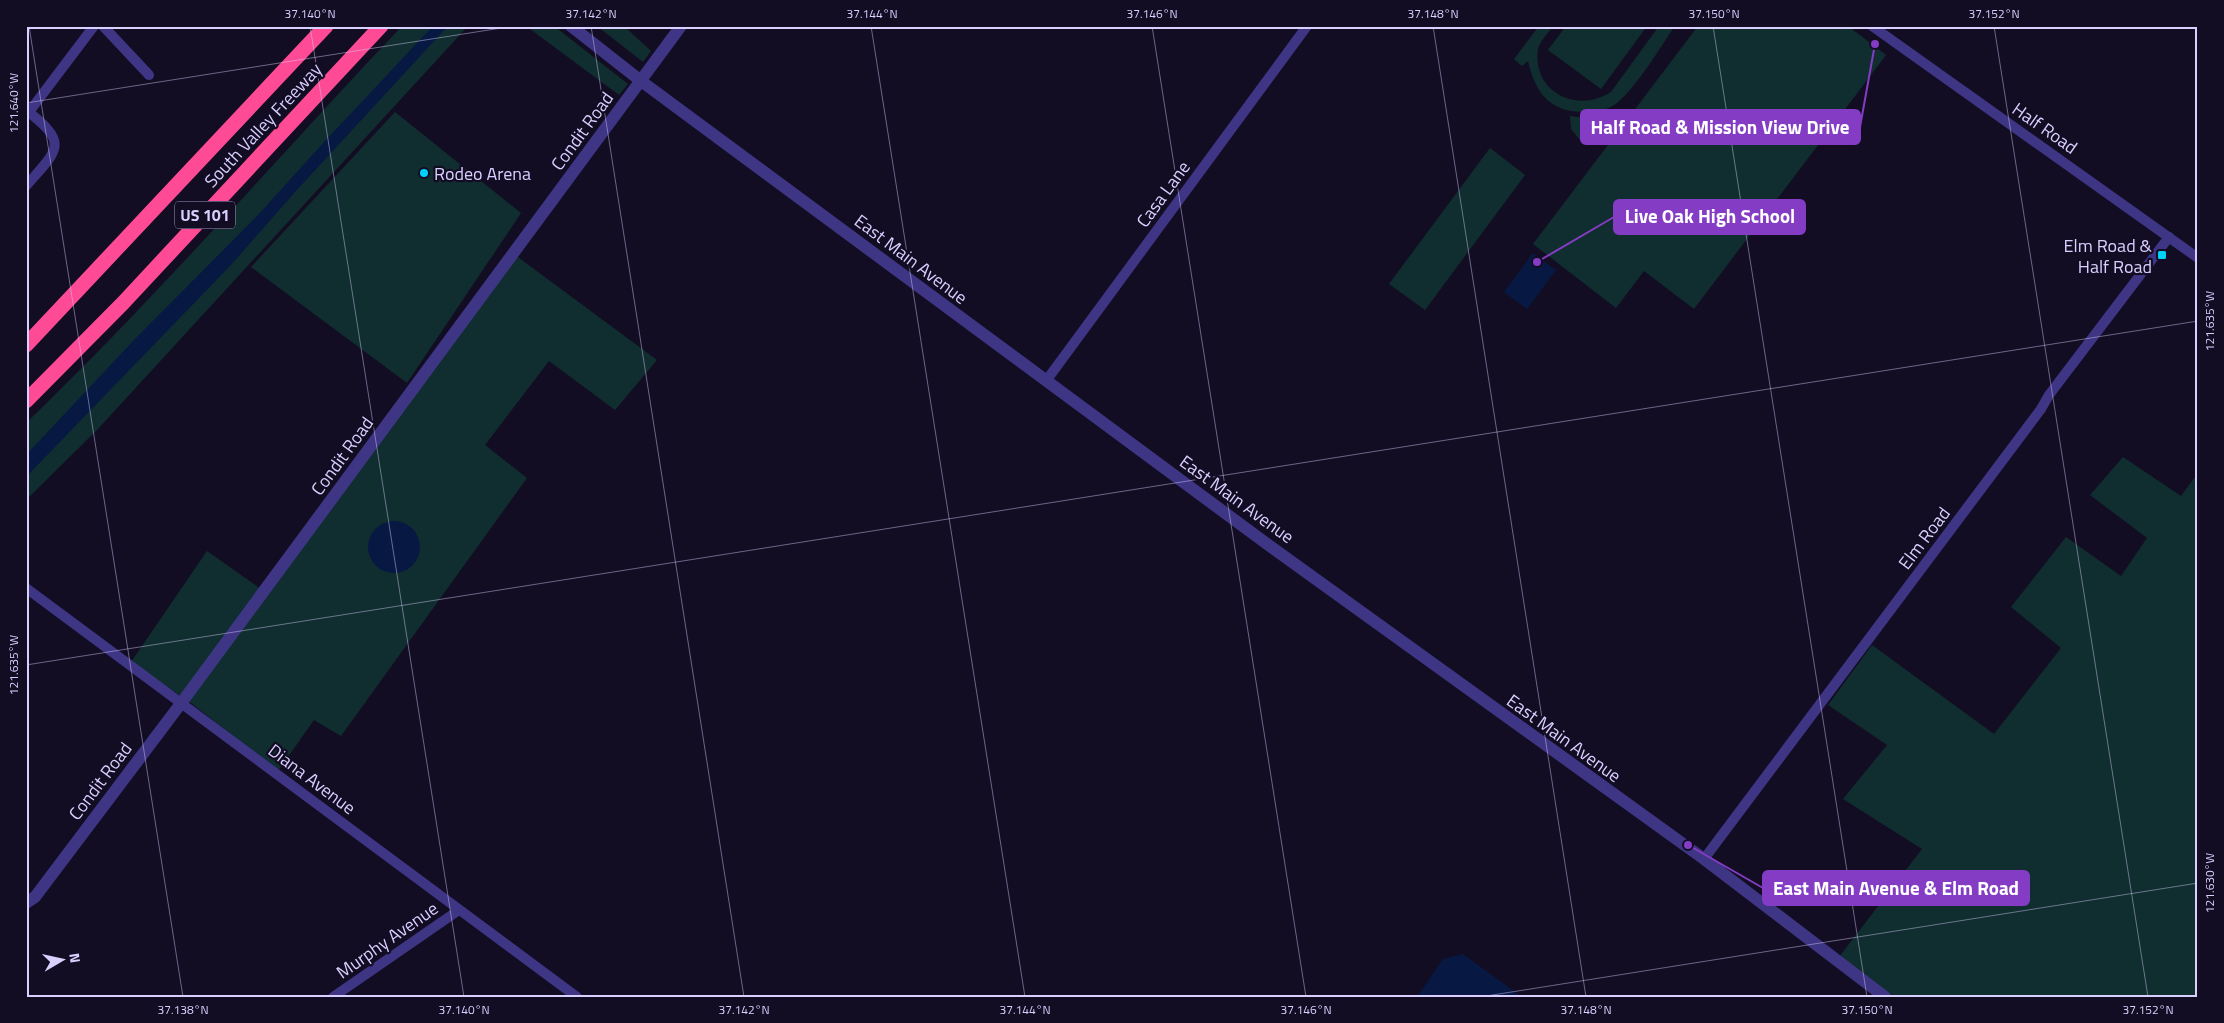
<svg xmlns="http://www.w3.org/2000/svg" width="2224" height="1023" viewBox="0 0 2224 1023" font-family="'Titillium Web',sans-serif">
  <style>
    .green { fill: #102e2f }
    .water { fill: #071943 }
    .lines { fill: none; stroke-linecap: round; stroke-linejoin: round }
    .minor { stroke: #3e3685; stroke-width: 10 }
    .tertiary { stroke: #3e3685; stroke-width: 12 }
    .motorway { stroke: #ff4b95; stroke-width: 15 }
    .ticks { fill: none; stroke: #d9d0ff; stroke-width: 1; stroke-opacity: 0.45 }
    .poi-dot { fill: #00d1fb; stroke: #130d24; stroke-width: 2 }
    .labels { text-anchor: middle; dominant-baseline: central; stroke-width: 4.5; stroke-linejoin: round; paint-order: stroke }
    .shield { fill: #130d24; stroke: #9e96bd; stroke-width: 1 }
    .shield-label { font-size: 16px; font-weight: bold; fill: #d9d0ff }
    .street-label { font-size: 18px; fill: #d9d0ff; stroke: #130d24 }
    .poi-label { font-size: 18px; fill: #d9d0ff; stroke: #130d24; text-anchor: start }
    .leader { fill: none; stroke: #843cc5; stroke-width: 2 }
    .callout-dot { fill: #843cc5; stroke: #130d24; stroke-width: 2 }
    .callout { fill: #843cc5; stroke: #843cc5; stroke-width: 2 }
    .callout-label { font-size: 19px; text-anchor: middle; font-weight: bold; fill: #fff }
    .neatline { fill: none; stroke: #d9d0ff; stroke-width: 2 }
    .ticks-label { font-size: 12px; text-anchor: middle; fill: #d9d0ff }
  </style>
  <rect width="100%" height="100%" fill="#130d24"/>
  <g class="green">
    <path d="M402,26H468L97,430L26,500V423C157,297 277,158 402,26Z"/>
    <polygon points="526,26 554,26 628,84 619,95"/>
    <polygon points="597,26 624,26 651,51 643,62"/>
    <path d="M1539,26H1553C1548,33 1540,41 1538,49C1532,92 1577,114 1611,92L1659,26H1675C1658,50 1639,84 1617,103C1610,109 1597,112 1588,112C1551,113 1536,95 1528,61L1522,66L1514,59Z"/>
    <polygon points="1566,26 1647,26 1601,89 1548,50"/>
    <polygon points="1698,26 1848,26 1886,55 1694,309 1644,271 1616,308 1533,244"/>
    <polygon points="395,112 521,213 407,383 251,267"/>
    <polygon points="1570,116 1593,119 1596,125 1583,144 1571,129"/>
    <polygon points="1490,148 1525,175 1425,310 1389,284"/>
    <polygon points="515,255 657,360 615,410 549,361 485,445 527,478 341,736 314,720 278,771 191,703 131,662 207,551 264,591"/>
    <polygon points="2123,457 2181,496 2198,473 2198,997 1892,997 1839,957 1922,849 1843,799 1887,745 1828,705 1872,645 1994,734 2061,648 2011,607 2066,537 2121,576 2147,538 2090,495"/>
  </g>
  <g class="water">
    <polygon points="433,26 448,26 296,191 231,265 26,477 26,455 133,341 257,216 325,141"/>
    <polygon points="1533,253 1556,270 1527,309 1504,292"/>
    <circle cx="394" cy="547" r="26"/>
    <polygon points="1463,954 1522,997 1417,997 1443,959"/>
  </g>
  <g class="lines">
    <g class="minor">
      <polyline points="103,26 149,75"/>
      <polyline points="1872,26 2198,258"/>
      <path d="M26,110C70,144 58,149 26,186"/>
      <polyline points="29,112 94,26"/>
      <polyline points="1046,381 1307,26"/>
      <polyline points="26,588 577,997"/>
      <polyline points="1704,859 2041,409 2049,395 2169,237"/>
      <polyline points="333,997 459,910"/>
    </g>
    <g class="tertiary">
      <polyline points="571,26 641,81 1263,541 1704,859 1885,997"/>
      <polyline points="26,903 35,897 182,702 681,26"/>
    </g>
    <g class="motorway">
      <polyline points="26,345 326,26"/>
      <polyline points="26,401 123,303 381,26"/>
    </g>
  </g>
  <path class="ticks" d="M29,26L183,997M310,26L464,997M591,26L744,997M871,26L1025,997M1152,26L1306,997M1433,26L1586,997M1713,26L1867,997M1994,26L2148,997M26,103L514,26M26,665L2198,321M1480,997L2198,883"/>
  <g class="poi-dot">
    <circle cx="424" cy="173" r="5"/>
    <rect x="2157" y="250" width="10" height="10" rx="2.5"/>
  </g>
  <g class="labels">
    <rect class="shield" x="175" y="201.5" width="60" height="27" rx="4"/>
    <g class="shield-label">
      <text x="205" y="215">US 101</text>
    </g>
    <g class="street-label">
      <text transform="translate(263 125) rotate(-47)">South Valley Freeway</text>
      <text transform="translate(2045 128) rotate(35)">Half Road</text>
      <text transform="translate(582 131) rotate(-54)">Condit Road</text>
      <text transform="translate(1163 194) rotate(-54)">Casa Lane</text>
      <text transform="translate(911 259) rotate(37)">East Main Avenue</text>
      <text transform="translate(342 456) rotate(-54)">Condit Road</text>
      <text transform="translate(1237 499) rotate(36)">East Main Avenue</text>
      <text transform="translate(1924 538) rotate(-53)">Elm Road</text>
      <text transform="translate(1564 738) rotate(36)">East Main Avenue</text>
      <text transform="translate(312 779) rotate(37)">Diana Avenue</text>
      <text transform="translate(100 781) rotate(-53)">Condit Road</text>
      <text transform="translate(387 940) rotate(-35)">Murphy Avenue</text>
    </g>
    <g class="poi-label">
      <text x="434" y="173">Rodeo Arena</text>
      <text x="2152" y="245" text-anchor="end">Elm Road &amp;<tspan x="2152" dy="21">Half Road</tspan></text>
    </g>
  </g>
  <path class="leader" d="M1875 44L1860 127M1537 262L1614 217M1688 845L1763 888"/>
  <g class="callout-dot">
    <circle cx="1875" cy="44" r="5"/>
    <circle cx="1537" cy="262" r="5"/>
    <circle cx="1688" cy="845" r="5"/>
  </g>
  <g class="callout">
    <rect x="1581" y="110" width="279" height="34" rx="5"/>
    <rect x="1614" y="200" width="191" height="34" rx="5"/>
    <rect x="1763" y="871" width="266" height="34" rx="5"/>
  </g>
  <g class="callout-label">
    <text x="1720" y="134">Half Road &amp; Mission View Drive</text>
    <text x="1710" y="223">Live Oak High School</text>
    <text x="1896" y="895">East Main Avenue &amp; Elm Road</text>
  </g>
  <rect width="2224" height="1023" fill="none" stroke="#130d24" stroke-width="55"/>
  <g transform="translate(62 960) rotate(81)" stroke="#130d24" stroke-width="4" paint-order="stroke">
  <path d="M0-4L9 19L0 12L-9 19Z" fill="#d9d0ff"/>
  <text y="-8" font-size="14" font-weight="bold" text-anchor="middle" fill="#d9d0ff">N</text>
  </g>
  <rect x="28" y="28" width="2168" height="968" class="neatline"/>
  <g class="ticks-label">
    <text x="310" y="18">37.140°N</text>
    <text x="591" y="18">37.142°N</text>
    <text x="872" y="18">37.144°N</text>
    <text x="1152" y="18">37.146°N</text>
    <text x="1433" y="18">37.148°N</text>
    <text x="1714" y="18">37.150°N</text>
    <text x="1994" y="18">37.152°N</text>
    <text transform="translate(14 103) rotate(-90)" y="4">121.640°W</text>
    <text transform="translate(2210 321) rotate(-90)" y="4">121.635°W</text>
    <text transform="translate(14 665) rotate(-90)" y="4">121.635°W</text>
    <text transform="translate(2210 883) rotate(-90)" y="4">121.630°W</text>
    <text x="183" y="1014">37.138°N</text>
    <text x="464" y="1014">37.140°N</text>
    <text x="744" y="1014">37.142°N</text>
    <text x="1025" y="1014">37.144°N</text>
    <text x="1306" y="1014">37.146°N</text>
    <text x="1586" y="1014">37.148°N</text>
    <text x="1867" y="1014">37.150°N</text>
    <text x="2148" y="1014">37.152°N</text>
  </g>
</svg>
